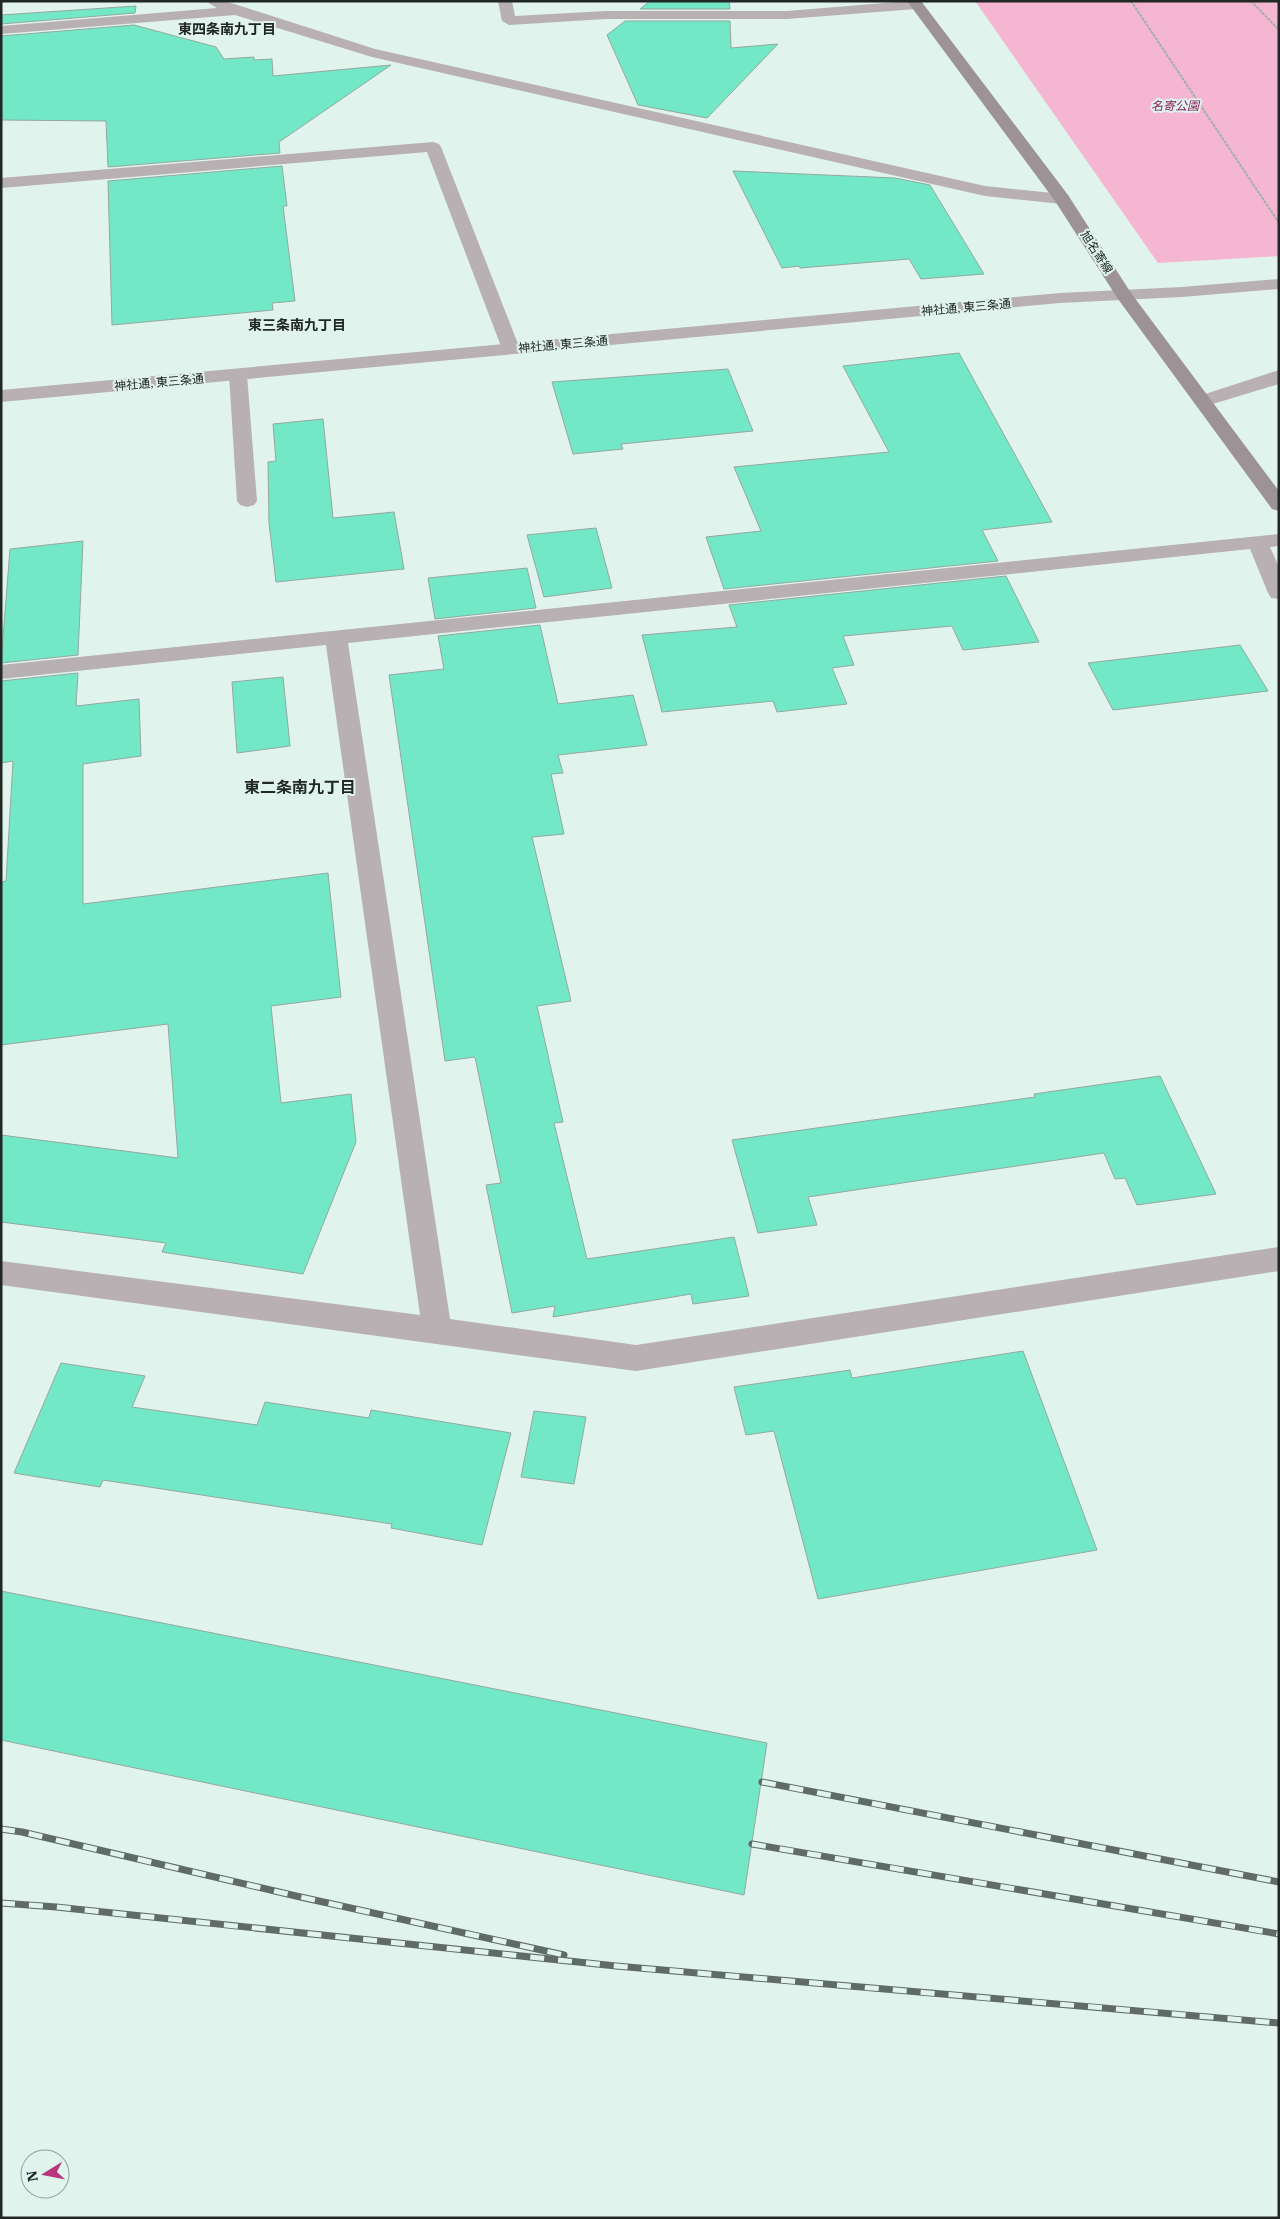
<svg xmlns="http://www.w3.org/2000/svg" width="1280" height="2219" viewBox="0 0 1280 2219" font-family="'IBM Plex Serif','Noto Sans JP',serif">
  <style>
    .green { fill: #f4b6d1 }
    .building { fill: #73e8c6; stroke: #95a7a1 }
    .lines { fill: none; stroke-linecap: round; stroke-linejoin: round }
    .path { stroke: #a0afaa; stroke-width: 2; stroke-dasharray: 3 1; stroke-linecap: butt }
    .service { fill: #b8b0b3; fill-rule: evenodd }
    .minor { fill: #b8b0b3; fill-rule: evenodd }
    .tertiary { fill: #b8b0b3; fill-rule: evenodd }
    .secondary { fill: #9d9296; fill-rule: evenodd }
    .rail-casing { stroke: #606b68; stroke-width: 7 }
    .rail { stroke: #e0f3ec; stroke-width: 5; stroke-dasharray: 14; stroke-linecap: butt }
    .labels { text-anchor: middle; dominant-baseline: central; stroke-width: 4; stroke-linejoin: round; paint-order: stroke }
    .far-park-label { font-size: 12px; font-style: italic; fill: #861f59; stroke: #e0f3ec }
    .far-street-label { font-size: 12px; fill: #202725; stroke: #e0f3ec }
    .far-neighbourhood-label { font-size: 14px; font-weight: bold; fill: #202725; stroke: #e0f3ec }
    .neighbourhood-label { font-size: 16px; font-weight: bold; fill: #202725; stroke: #e0f3ec }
  </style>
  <rect width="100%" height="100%" fill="#e0f3ec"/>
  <polygon class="green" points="975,1 1279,1 1279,256 1158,263"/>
  <g class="building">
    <polygon points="650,1 729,1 730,9 640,9"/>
    <polygon points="136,6 135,13 1,24 1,15"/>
    <polygon points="625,21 730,21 731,48 778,44 707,118 638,105 607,35"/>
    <polygon points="134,25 216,47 224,59 254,57 254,60 272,59 273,76 391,65 279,142 280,153 108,167 106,121 1,120 1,36"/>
    <polygon points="282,166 287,206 283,206 295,301 272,303 273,310 112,325 108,181"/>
    <polygon points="733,171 895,178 930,185 984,274 921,279 909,259 800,268 799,266 782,268"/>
    <polygon points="959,353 1052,522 982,530 998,561 724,589 706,537 761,531 734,467 889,452 843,366"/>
    <polygon points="728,369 753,431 621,444 623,449 573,454 552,382"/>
    <polygon points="323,419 333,518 394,512 404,569 276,582 269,523 268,462 276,461 273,424"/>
    <polygon points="596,528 612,588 544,597 527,535"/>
    <polygon points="83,541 78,655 1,663 10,549"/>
    <polygon points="527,568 536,608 435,619 428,578"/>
    <polygon points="1006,576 1039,642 963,650 952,626 843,636 854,665 832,668 847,704 777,712 773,701 662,712 642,635 737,627 729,605"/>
    <polygon points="540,625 558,704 633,695 647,745 558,755 563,773 551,774 564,834 532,837 571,1001 537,1006 563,1122 554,1123 587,1259 734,1237 749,1296 693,1304 691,1294 553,1317 555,1306 512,1313 486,1185 501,1183 475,1057 445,1061 389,675 444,669 438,636"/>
    <polygon points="1240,645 1268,691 1113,710 1088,663"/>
    <polygon points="78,673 76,706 139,699 141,756 83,764 83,904 328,873 341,997 271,1006 281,1103 351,1094 356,1142 303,1274 162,1252 166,1243 1,1222 1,1135 178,1158 168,1024 1,1045 1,882 6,881 13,761 1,763 1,681"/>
    <polygon points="283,677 290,746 237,753 232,682"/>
    <polygon points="1160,1076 1216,1194 1137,1205 1125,1178 1115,1179 1104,1153 808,1197 817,1225 758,1233 732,1140 1035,1097 1034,1094"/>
    <polygon points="1023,1351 1097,1550 818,1599 774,1431 746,1435 734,1387 850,1370 852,1378"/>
    <polygon points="61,1363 145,1376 132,1407 257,1425 265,1402 369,1418 371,1410 511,1433 482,1545 391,1528 392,1524 103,1480 100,1487 14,1473"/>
    <polygon points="534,1411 586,1417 574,1484 521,1477"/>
    <polygon points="1,1591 767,1743 744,1895 1,1740"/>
  </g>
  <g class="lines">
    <g class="path">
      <polyline points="1131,1 1279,223"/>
      <polyline points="1251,1 1279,30"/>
    </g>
    <g class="service">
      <polygon points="238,369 245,371 247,375 257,501 254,505 247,507 240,505 237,501 229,375 231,371"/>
      <polygon points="1279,370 1279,384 1203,407 1196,405 1194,401 1196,397"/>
    </g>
    <g class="minor">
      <polygon points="205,1 225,1 375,49 985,186 1062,194 1068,195 1070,199 1068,203 1062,204 985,196 372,57 235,15 1,34 1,26 217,8"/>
      <polygon points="498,1 512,1 515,16 606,11 787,11 909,1 921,2 923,5 916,9 787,19 606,19 509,25 502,21"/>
      <polygon points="433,142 439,144 441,147 520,349 517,353 511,354 505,353 502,349 427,152 1,188 1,178"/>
      <polygon points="1279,534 1279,546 1270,547 1279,567 1279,599 1271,598 1268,593 1250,549 348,643 450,1319 636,1345 1279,1247 1279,1271 636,1371 1,1285 1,1261 420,1315 326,645 1,679 1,665"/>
    </g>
    <polygon class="tertiary" points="1279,279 1279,289 1182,297 1060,303 1,402 1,390 1060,293 1182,287"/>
    <polygon class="secondary" points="907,1 921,1 1068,195 1131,293 1279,491 1279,511 1272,509 1118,299 1055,201"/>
    <g class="rail-casing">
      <g id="rail">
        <polyline points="762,1782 1279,1882"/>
        <polyline points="1,1829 22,1832 296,1896 564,1955"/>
        <polyline points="752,1844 1279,1934"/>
        <polyline points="1,1903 56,1907 616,1966 1279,2023"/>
      </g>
    </g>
    <use href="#rail" class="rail"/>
  </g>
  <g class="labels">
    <g class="far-park-label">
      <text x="1175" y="105">名寄公園</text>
    </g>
    <g class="far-street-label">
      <text transform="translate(1097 252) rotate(57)">旭名寄線</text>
      <text transform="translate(966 307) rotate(-5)">神社通, 東三条通</text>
      <text transform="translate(563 344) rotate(-5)">神社通, 東三条通</text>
      <text transform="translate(159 382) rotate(-5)">神社通, 東三条通</text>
    </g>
    <g class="far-neighbourhood-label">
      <text x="227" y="29">東四条南九丁目</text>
      <text x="297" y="325">東三条南九丁目</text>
    </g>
    <g class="neighbourhood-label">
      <text x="300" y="787">東二条南九丁目</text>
    </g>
  </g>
  <rect width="1280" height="2219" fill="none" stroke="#202725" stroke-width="5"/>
  <g transform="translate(45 2174) rotate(260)"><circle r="24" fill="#e0f3ec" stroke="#93a19c"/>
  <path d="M0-4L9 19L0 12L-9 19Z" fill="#b9367e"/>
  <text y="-8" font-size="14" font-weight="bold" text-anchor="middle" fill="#202725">N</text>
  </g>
</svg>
